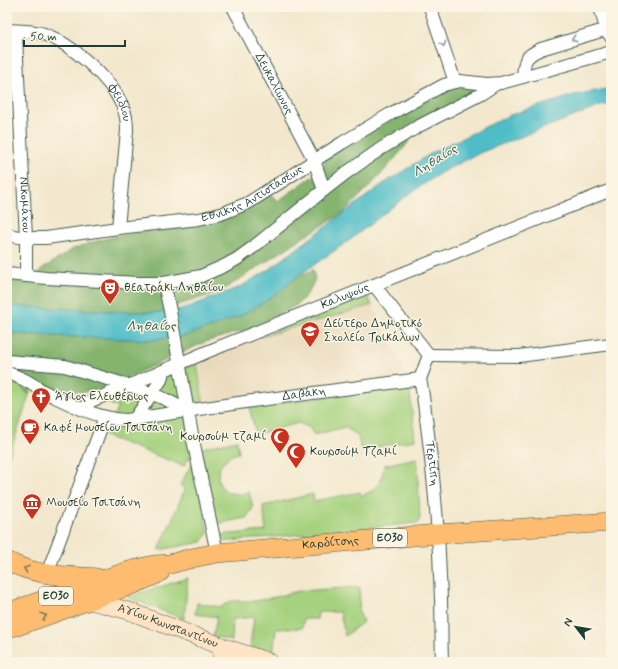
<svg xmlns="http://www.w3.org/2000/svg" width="618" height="669" viewBox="0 0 618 669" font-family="Mynerve,sans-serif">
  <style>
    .built { fill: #e9d9ba }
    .green { fill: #a6d27f; stroke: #62885a }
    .forest { fill: #84b46e; stroke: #527851 }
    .water { fill: #4fbdc7; stroke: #377d7e }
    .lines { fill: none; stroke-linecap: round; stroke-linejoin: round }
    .street-casing { stroke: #3f574b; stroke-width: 14 }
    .secondary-casing { stroke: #3f574b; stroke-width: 18 }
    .primary-casing { stroke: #3f574b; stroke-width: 20 }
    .street { stroke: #fff; stroke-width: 12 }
    .secondary { stroke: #fee4c5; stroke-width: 17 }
    .primary { stroke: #fdbc6f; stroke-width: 19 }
    .oneway { stroke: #8f9e9a }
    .oneway2 { stroke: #83764f }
    .labels { text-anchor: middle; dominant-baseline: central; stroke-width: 3; stroke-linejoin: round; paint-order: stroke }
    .shield { fill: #fcf5e5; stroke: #617469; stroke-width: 1 }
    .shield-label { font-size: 11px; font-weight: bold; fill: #1f3d34 }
    .street-label { font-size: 12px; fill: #1f3d34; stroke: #fcf5e5 }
    .poi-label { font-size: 12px; fill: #1f3d34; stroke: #fcf5e5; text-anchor: start }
    .water-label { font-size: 13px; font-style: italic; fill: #2b5d59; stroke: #fcf5e5 }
  </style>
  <rect width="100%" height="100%" fill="#fcf5e5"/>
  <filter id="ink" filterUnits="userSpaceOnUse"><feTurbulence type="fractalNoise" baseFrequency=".025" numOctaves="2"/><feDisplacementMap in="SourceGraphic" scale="8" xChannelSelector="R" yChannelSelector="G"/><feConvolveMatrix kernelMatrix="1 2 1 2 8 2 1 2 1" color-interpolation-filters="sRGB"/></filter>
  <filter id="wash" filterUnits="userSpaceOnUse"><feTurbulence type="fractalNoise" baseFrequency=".012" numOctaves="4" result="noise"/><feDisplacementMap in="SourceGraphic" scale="16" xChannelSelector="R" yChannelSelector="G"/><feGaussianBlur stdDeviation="0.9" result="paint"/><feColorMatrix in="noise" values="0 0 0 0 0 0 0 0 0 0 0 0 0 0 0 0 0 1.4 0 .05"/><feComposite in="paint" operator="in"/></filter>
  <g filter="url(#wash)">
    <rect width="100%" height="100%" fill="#f3e8ce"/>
    <polygon class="built" points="372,305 407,377 204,406 196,360 260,337"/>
    <g class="green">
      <polygon points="365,292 372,305 260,337"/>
      <polygon points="196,360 204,406 192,408 185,366"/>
      <polygon points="178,367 193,451 184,466 105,436 118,407 100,400"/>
      <path d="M7,378C16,383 23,387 29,395L7,463Z"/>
      <polygon points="409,385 415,440 361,450 358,436 345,427 314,435 311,430 308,427 299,423 256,434 249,407"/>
      <path d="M237,440L239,453C213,458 210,493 237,494C241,495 245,493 249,492L253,508L246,518L215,524L199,452L202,448Z"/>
      <path d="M417,458L420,518L418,523L220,542L218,535L266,531L263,506L313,494L314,501L360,492L361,496C378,490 382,481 384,465Z"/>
      <polygon points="194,460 208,533 202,542 159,550 185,489 180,485"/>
      <polygon points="188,578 184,619 127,597"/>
      <polygon points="360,587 359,611 363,622 345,636 340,612 318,612 317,619 304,619 302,628 276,629 273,654 250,647 254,617 233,619 232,641 213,636 217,617 195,614 197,603 221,607 231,601 255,601 275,597 299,591"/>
    </g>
    <g class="forest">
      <polygon points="460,86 473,88 475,91 426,119 403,149 377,179 343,213 307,235 220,292 178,305 168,312 128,312 7,306 7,277 28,279 47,266 73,249 90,243 116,236 174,226 270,194 278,201 323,169 325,158 444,90"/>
      <path d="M313,270L315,279L309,292L297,305L252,328L205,342L144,370L103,388L84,392L69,391L34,382L29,395C23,387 16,383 7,379V333L56,336L151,340L181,337L212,327L284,288L298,276Z"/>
    </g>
    <polygon class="water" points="611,88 611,104 601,106 482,152 442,172 409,194 350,240 298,276 284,288 263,303 240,316 212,327 181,337 151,340 56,336 7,333 7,306 128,312 168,312 181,309 196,304 240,287 267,271 380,186 433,152 510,115 574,95"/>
  </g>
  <g filter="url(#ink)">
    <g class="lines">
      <g class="street-casing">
        <g id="street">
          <path id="s1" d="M233,7L314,160L324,190"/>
          <polyline points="430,7 455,82"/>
          <polyline points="600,7 606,29 611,37"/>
          <path id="s2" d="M7,30C19,31 32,30 44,34C72,44 110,78 122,105C126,113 127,121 127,130L118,228"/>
          <path id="s3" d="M16,37L26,238V276"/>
          <path d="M523,77C524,60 525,56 541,49L611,28"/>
          <path id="s4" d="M7,234L13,236L26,238H46L118,228L199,219L221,214L248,203L342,143L392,113L444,85L455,82L460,81L487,84L501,83L611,52"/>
          <polyline points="7,274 46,278 138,283 164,283 201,276 224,266 237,259 252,248 324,190 346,173 382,148 419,126 481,94 496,84"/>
          <polyline points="164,283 170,311 193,440 217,553"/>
          <path id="s5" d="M374,285L429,355L420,379L422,389C431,451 438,514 440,577C442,605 441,634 442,662"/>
          <polyline points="429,355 519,356 611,344"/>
          <polyline points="7,361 65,366 137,388 165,399 180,407 188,412"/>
          <path id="s6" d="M7,373C20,376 32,384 43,391C69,404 98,419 127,420L245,402L420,379"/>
          <path id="s7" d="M82,409L91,401L130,385L209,351L611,190"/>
          <polyline points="134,420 161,380 163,371"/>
          <polyline points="47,574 105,417"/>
        </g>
      </g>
      <g class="secondary-casing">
        <g id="secondary">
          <path id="s8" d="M87,600L129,611L221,646L270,662"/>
          <polyline points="221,646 221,662"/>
        </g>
      </g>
      <g class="primary-casing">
        <g id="primary">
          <path d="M7,561C35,576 66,576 97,578"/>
          <path id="s9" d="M7,615L18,609L129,571L154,565L170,564L192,558L217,553L438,534L611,522"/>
          <polyline points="7,627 11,627 17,626 134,584 157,574 160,572"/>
        </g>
      </g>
      <use href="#street" class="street"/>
      <use href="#secondary" class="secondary"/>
      <use href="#primary" class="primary"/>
    </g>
    <defs><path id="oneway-chevron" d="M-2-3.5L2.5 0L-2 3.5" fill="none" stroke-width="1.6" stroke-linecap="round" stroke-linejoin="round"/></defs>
    <g class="oneway">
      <use href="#oneway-chevron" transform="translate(574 39) rotate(163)"/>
      <use href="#oneway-chevron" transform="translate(443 44) rotate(72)"/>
    </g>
    <g class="oneway2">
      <use href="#oneway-chevron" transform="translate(26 569) rotate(-161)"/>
      <use href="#oneway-chevron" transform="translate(44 616) rotate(-20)"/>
    </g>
  </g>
  <defs>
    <g id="theatre-pin" transform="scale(1)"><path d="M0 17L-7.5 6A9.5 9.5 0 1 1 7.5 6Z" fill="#c8321e" stroke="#fcf5e5"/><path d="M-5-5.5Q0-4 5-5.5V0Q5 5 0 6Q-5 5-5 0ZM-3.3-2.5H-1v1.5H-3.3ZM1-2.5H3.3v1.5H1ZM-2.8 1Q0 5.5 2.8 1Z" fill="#fff"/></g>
    <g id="school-pin" transform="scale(1)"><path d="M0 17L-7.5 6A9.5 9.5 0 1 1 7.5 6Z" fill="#c8321e" stroke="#fcf5e5"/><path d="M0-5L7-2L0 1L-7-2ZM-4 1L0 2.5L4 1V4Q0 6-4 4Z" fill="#fff"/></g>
    <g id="church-pin" transform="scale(1)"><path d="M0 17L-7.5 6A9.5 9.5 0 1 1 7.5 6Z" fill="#c8321e" stroke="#fcf5e5"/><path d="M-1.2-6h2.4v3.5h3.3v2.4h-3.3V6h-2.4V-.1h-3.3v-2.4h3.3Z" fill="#fff"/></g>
    <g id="cafe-pin" transform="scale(1)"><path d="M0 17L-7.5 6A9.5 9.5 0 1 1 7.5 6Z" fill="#c8321e" stroke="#fcf5e5"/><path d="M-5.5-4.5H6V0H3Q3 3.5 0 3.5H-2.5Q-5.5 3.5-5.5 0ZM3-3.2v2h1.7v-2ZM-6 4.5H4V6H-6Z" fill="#fff"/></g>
    <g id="mosque-pin" transform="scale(1)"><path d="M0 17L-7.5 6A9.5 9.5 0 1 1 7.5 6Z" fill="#c8321e" stroke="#fcf5e5"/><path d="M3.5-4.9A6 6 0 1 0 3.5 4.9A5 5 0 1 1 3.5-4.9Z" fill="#fff"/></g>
    <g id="museum-pin" transform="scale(1)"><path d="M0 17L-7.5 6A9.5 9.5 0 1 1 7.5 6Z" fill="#c8321e" stroke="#fcf5e5"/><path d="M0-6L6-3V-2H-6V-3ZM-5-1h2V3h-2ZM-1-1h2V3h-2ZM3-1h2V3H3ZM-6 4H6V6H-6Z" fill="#fff"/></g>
  </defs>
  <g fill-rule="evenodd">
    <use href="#theatre-pin" x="110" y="288"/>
    <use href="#school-pin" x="310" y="331"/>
    <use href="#church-pin" x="41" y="397"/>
    <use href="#cafe-pin" x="30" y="428"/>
    <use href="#mosque-pin" x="280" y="437"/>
    <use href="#mosque-pin" x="296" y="452"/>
    <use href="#museum-pin" x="32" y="503"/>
  </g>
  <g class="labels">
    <g class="shield">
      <rect x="373" y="529" width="34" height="18" rx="3"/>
      <rect x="39" y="587" width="34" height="18" rx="3"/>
    </g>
    <g class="shield-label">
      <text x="390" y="538">ΕΟ30</text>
      <text x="56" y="596">ΕΟ30</text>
    </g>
    <g class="street-label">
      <text stroke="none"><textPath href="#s1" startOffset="87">Δευκαλίωνος</textPath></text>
      <text stroke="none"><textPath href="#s2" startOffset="142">Φειδίου</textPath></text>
      <text stroke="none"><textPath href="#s4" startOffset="253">Εθνικής Αντιστάσεως</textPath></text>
      <text stroke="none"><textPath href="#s3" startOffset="168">Νικομάχου</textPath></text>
      <text stroke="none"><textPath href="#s7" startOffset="287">Καλυψούς</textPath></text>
      <text stroke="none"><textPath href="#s6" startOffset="309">Δαβάκη</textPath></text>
      <text stroke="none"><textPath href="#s5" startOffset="200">Τερτίπη</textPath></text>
      <text stroke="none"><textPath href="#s9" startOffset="334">Καρδίτσης</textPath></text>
      <text stroke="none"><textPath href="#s8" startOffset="85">Αγίου Κωνσταντίνου</textPath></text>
    </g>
    <g class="poi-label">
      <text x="124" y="288">θεατράκι Ληθαίου</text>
      <text x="324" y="324">Δεύτερο Δημοτικό<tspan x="324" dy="14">Σχολείο Τρικάλων</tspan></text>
      <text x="55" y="397">Άγιος Ελευθέριος</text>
      <text x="44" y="428">Καφέ μουσείου Τσιτσάνη</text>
      <text x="266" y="437" text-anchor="end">Κουρσούμ τζαμί</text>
      <text x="310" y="452">Κουρσούμ Τζαμί</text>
      <text x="46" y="503">Μουσείο Τσιτσάνη</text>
    </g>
    <g class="water-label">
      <text transform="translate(435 161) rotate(-32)">Ληθαίος</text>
      <text x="151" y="326">Ληθαίος</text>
    </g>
  </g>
  <rect width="618" height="669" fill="none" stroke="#fcf5e5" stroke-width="24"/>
  <g transform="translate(576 627) rotate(301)" stroke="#fcf5e5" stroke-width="3" paint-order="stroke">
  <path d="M0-3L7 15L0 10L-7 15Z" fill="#1f3d34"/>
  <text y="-6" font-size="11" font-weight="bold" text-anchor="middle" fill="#1f3d34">N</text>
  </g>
  <path d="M24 40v6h101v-6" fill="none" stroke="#1f3d34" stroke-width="2"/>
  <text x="30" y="40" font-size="12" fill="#1f3d34" stroke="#fcf5e5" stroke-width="3" paint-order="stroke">50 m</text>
</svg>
